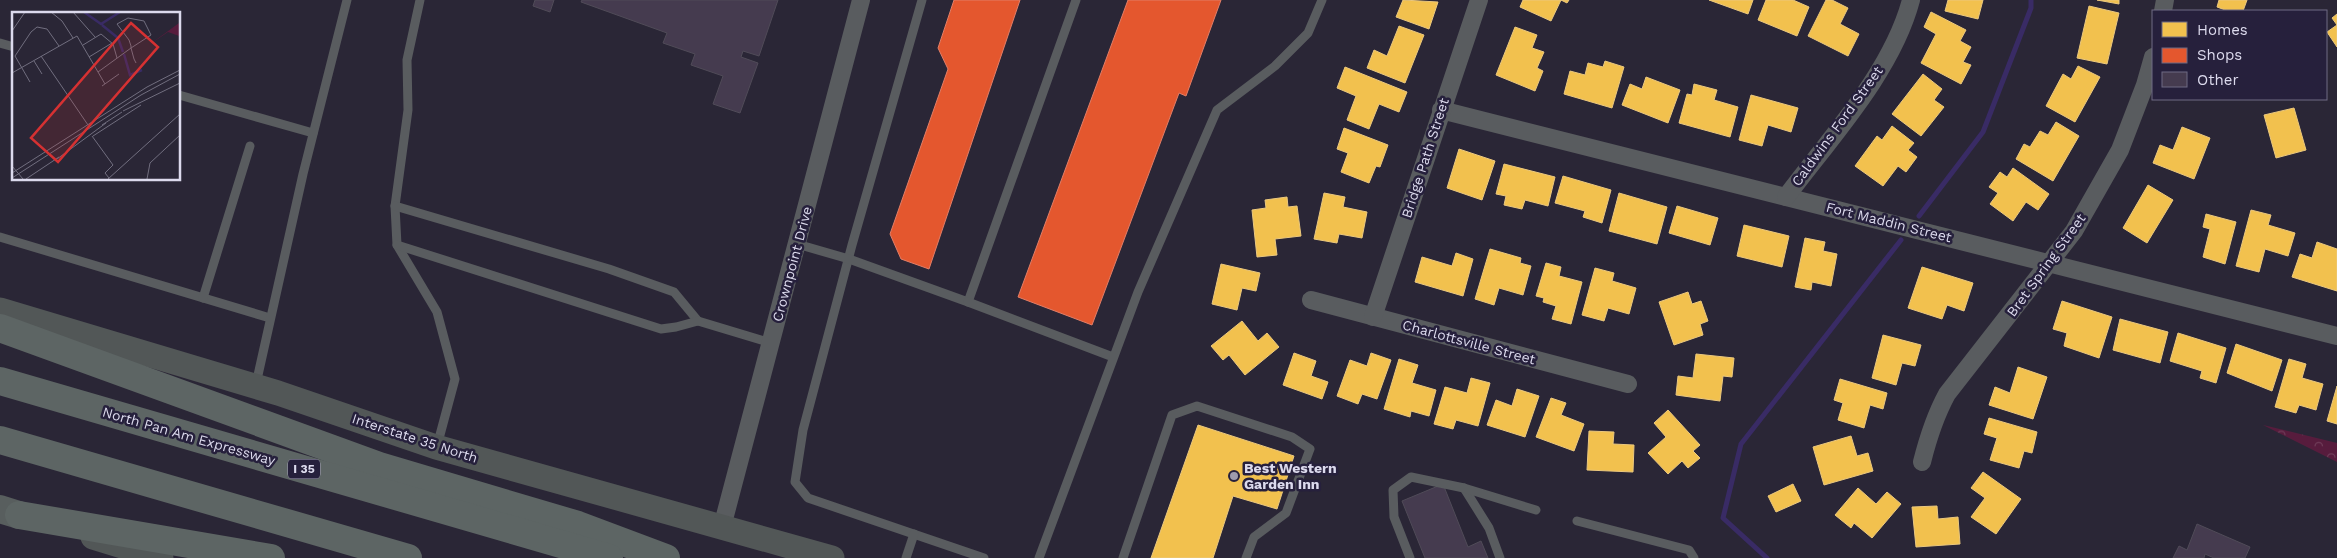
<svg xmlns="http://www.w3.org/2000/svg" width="2337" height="558" viewBox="0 0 2337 558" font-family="'Work Sans',sans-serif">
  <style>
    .forest { fill: url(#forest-crowns) }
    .homes { fill: #f2c14e; stroke: #ebc87e }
    .shops { fill: #e4572e; stroke: #e27e67 }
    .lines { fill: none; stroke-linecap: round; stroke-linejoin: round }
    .stream { stroke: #392b65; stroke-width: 5 }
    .building { fill: #453b4f; stroke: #504b58 }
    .service { stroke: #595c5f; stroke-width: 9 }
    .minor { stroke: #595c5f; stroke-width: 18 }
    .secondary { stroke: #525757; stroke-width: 25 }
    .primary { stroke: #585e5e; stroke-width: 28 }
    .motorway { stroke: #5d6564; stroke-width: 28 }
    .poi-dot { fill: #9e9bad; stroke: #26203c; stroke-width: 2 }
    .labels { text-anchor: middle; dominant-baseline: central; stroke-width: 5; stroke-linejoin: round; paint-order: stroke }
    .shield { fill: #26203c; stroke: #a5a2b8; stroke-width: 1 }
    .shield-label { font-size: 12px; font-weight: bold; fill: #dcdaed }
    .street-label { font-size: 14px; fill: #dcdaed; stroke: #26203c }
    .poi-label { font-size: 14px; font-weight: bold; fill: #dcdaed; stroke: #26203c; text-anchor: start }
    .inset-river { fill: none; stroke: #392b65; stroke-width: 2.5 }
    .inset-road { fill: none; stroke: #716e7f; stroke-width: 1 }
    .view { fill: #d63132; fill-opacity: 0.15; stroke: #d63132; stroke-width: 2.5 }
    .inset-edge { fill: none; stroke: #dcdaed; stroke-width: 2.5 }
  </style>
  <defs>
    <pattern id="forest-crowns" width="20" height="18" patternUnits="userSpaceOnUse" patternTransform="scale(1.25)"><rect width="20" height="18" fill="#571c3d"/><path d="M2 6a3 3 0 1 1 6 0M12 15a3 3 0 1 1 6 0" fill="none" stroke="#6f3c59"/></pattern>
  </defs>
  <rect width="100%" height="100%" fill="#2a2636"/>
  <polygon class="forest" points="2263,425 2337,443 2337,462"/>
  <g class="homes">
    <polygon points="1403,0 1438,2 1429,29 1396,17"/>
    <polygon points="1523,0 1569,0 1567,3 1561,0 1551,21 1520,7"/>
    <polygon points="1709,0 1753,0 1748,14"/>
    <polygon points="1766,0 1793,0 1809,7 1797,36 1758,20"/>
    <polygon points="1826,0 1832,0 1848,8 1840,24 1859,34 1848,56 1808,36"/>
    <polygon points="1948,0 1983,0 1978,19 1945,11"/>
    <polygon points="2097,0 2119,0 2119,4"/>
    <polygon points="2219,0 2247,0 2243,11 2228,11 2217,7"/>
    <polygon points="2089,6 2119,13 2107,64 2077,58"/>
    <polygon points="1931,12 1966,30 1960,41 1971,47 1963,62 1971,65 1961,84 1921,63 1936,34 1924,27"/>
    <polygon points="2337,14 2337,47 2327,32 2337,25 2332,18"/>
    <polygon points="1399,26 1424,35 1405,83 1367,68 1374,50 1387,56"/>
    <polygon points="1515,27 1537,35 1532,48 1544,52 1537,68 1543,71 1535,91 1496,75"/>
    <polygon points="1605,61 1624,67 1612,108 1564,94 1570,71 1585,75 1588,63 1603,67"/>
    <polygon points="2078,66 2100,77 2075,122 2046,106 2063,74 2071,79"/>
    <polygon points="1345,67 1407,92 1399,112 1379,104 1369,129 1347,120 1356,96 1337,88"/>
    <polygon points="1923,74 1942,89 1934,100 1944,107 1921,136 1892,114"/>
    <polygon points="1646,77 1680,90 1668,123 1622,105 1630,84 1642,89"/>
    <polygon points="1694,84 1717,90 1714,100 1738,107 1730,137 1679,123 1687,94 1692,95"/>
    <polygon points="1751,95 1798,108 1791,132 1768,125 1762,146 1739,140"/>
    <polygon points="2294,108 2306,150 2276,158 2264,115"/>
    <polygon points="2056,122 2079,136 2053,181 2016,159 2024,144 2030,147 2040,131 2048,135"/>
    <polygon points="1892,126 1914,143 1908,150 1917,157 1906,172 1898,166 1883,186 1855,166 1877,136 1882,140"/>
    <polygon points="2182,127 2210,138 2194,179 2153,163 2160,145 2173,150"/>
    <polygon points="1344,128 1388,145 1380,167 1376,166 1369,183 1341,172 1348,153 1337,149"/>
    <polygon points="1459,149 1495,161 1482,200 1447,188"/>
    <polygon points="1504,164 1555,177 1548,206 1525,200 1522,209 1504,205 1506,196 1496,194"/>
    <polygon points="2013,168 2049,194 2038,210 2026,202 2013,221 1990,204 1998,193 1989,187 2000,172 2007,177"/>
    <polygon points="1563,176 1611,190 1602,223 1583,217 1585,211 1555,203"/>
    <polygon points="2148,185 2173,200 2147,243 2123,228"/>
    <polygon points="1324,193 1345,197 1343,207 1367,212 1362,238 1339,234 1337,243 1314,239"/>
    <polygon points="1619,193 1667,207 1657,244 1609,231"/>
    <polygon points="1287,197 1288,207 1297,206 1301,236 1275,239 1277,255 1257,257 1252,210 1266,208 1265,200"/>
    <polygon points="1677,206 1718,218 1710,245 1669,233"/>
    <polygon points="2251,210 2271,215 2268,225 2295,233 2288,256 2265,249 2259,272 2236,266"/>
    <polygon points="2206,214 2236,222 2225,264 2203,257 2210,229 2203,227"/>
    <polygon points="1744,225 1789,236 1782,267 1737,256"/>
    <polygon points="1805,238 1825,242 1823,251 1837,254 1831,286 1812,282 1811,290 1795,287"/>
    <polygon points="2317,242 2337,249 2337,291 2292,277 2300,254 2312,258"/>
    <polygon points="1490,249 1521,258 1520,263 1531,266 1523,295 1499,288 1494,305 1475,299"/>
    <polygon points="1456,253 1473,259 1463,296 1415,282 1422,257 1452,266"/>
    <polygon points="1546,263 1561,267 1559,276 1582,282 1571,324 1552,319 1556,306 1543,302 1544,298 1536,296"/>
    <polygon points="1221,264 1260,273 1256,291 1242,288 1237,310 1212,304"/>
    <polygon points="1922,267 1973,283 1964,311 1947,305 1942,319 1908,308"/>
    <polygon points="1595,268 1614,273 1612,281 1636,288 1629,314 1608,308 1604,321 1582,315"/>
    <polygon points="1688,292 1692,304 1701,301 1708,321 1700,324 1703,335 1674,345 1659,302"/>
    <polygon points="2062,301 2112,317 2099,358 2064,346 2067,333 2053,329"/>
    <polygon points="2120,319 2168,332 2160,363 2113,350"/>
    <polygon points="1242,321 1258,341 1267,333 1279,347 1245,375 1229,355 1223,360 1211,346"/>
    <polygon points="2178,333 2226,348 2216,383 2200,378 2202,371 2170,361"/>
    <polygon points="1883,335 1921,345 1915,366 1902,363 1896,385 1872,378"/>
    <polygon points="2236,344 2282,360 2272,391 2227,373"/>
    <polygon points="1294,353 1316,361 1311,376 1328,382 1322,399 1283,385"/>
    <polygon points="1371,353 1391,360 1377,399 1362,394 1358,404 1337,396 1350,360 1367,366"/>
    <polygon points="1696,354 1734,358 1732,377 1723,376 1720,401 1676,395 1678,376 1693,378"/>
    <polygon points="1399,359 1418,365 1412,383 1436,390 1429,416 1411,411 1410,417 1384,409"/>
    <polygon points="2289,359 2306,364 2302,378 2323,384 2316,410 2299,405 2296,413 2275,407"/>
    <polygon points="2018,367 2047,377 2033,419 1989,405 1995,387 2010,393"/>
    <polygon points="1471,378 1490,383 1478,426 1456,420 1453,429 1434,424 1445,387 1467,393"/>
    <polygon points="1840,379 1887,393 1883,409 1870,405 1864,428 1838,420 1843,403 1834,400"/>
    <polygon points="2337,386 2337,424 2327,421"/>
    <polygon points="1517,389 1539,396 1525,437 1487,425 1496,400 1512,406"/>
    <polygon points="1551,398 1566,403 1561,415 1584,424 1574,451 1536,437"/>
    <polygon points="1668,410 1700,445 1693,451 1700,458 1688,468 1682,461 1668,474 1648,453 1666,437 1654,423"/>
    <polygon points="1989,418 2037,432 2032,453 2024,451 2019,468 1990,460 1997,438 1984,434"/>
    <polygon points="1198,425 1294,456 1277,509 1233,496 1213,558 1151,558"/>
    <polygon points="1589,431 1614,432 1613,444 1634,445 1633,472 1587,470"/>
    <polygon points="1851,436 1857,456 1868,453 1873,471 1824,485 1813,447"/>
    <polygon points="1983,472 2021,499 1996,534 1971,517 1985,498 1971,488"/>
    <polygon points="1793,484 1801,501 1776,512 1768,496"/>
    <polygon points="1858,488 1876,504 1887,492 1901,504 1872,538 1854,523 1851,528 1835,515"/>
    <polygon points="1937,506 1938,519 1958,517 1960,544 1916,547 1912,507"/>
  </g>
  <g class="shops">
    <polygon points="954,0 1020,0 929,269 901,259 890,234 948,69 938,48"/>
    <polygon points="1128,0 1221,0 1186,96 1179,93 1092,325 1018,297"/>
  </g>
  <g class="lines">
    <g class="stream">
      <polyline points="1919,216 1983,132 2031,8 2031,0"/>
      <polyline points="1767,558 1723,518 1741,444 1901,240"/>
    </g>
  </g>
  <g class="building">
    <polygon points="535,0 554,0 550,12 533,6"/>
    <polygon points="582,0 778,0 759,56 743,51 741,57 758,63 740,113 713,104 723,76 691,65 695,54 663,43 667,33 581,2"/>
    <polygon points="1443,484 1468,547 1481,541 1488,558 1425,558 1402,501"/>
    <polygon points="2197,524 2250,547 2245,558 2214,558 2205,554 2204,558 2173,558 2179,546 2187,550"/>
  </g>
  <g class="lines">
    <g class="service">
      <polyline points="420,0 407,60 408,110 395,206 397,245 437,312 455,379 437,446"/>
      <polyline points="922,0 852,245 803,430 795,482 808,498 984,558"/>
      <polyline points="0,43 14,47"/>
      <polyline points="179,95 313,133"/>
      <polyline points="395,206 609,269 674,292 698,321"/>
      <polyline points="0,237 270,318"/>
      <polyline points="797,244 849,259 968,302 1076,0"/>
      <polyline points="397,245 661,329 676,327 698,321 771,343"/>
      <polyline points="203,298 250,146"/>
      <polyline points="968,302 1113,357"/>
      <polyline points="256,384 303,174 347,0"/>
      <polyline points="1464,488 1489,528 1500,558"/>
      <polyline points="1577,521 1689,550 1694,558"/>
      <polyline points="906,558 914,534"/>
      <polyline points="1039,558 1138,292 1217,110 1275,66 1308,33 1322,0"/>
      <polyline points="1123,558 1172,415 1197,406 1292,437 1310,449 1286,513 1254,537 1246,558"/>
      <polyline points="1410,558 1394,517 1393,490 1411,477 1464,488 1536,510"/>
    </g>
    <g class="minor">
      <polyline points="2163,11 2165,0"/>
      <polyline points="1441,110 2337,336"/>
      <path d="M1786,197C1830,138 1892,72 1911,0"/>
      <polyline points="1311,300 1628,384"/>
      <polyline points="1373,317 1479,0"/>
      <path d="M1922,462C1928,438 1935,416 1947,394L2074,231L2120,150L2145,85L2153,57"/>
      <polyline points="722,527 861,0"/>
    </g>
    <g class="secondary">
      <polyline points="0,310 278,393 436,447 832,558"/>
      <polyline points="93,537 161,558"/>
    </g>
    <polyline class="primary" points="0,509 19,515"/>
    <g class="motorway">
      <polyline points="0,328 379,466 578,525 666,558"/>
      <polyline points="0,381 609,558"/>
      <polyline points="0,440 408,558"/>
      <polyline points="19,515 271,558"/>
    </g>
  </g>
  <circle class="poi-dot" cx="1234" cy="476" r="5"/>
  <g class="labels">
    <rect class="shield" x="288" y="459.5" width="32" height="19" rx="4"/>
    <g class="shield-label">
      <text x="304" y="469">I 35</text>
    </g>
    <g class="street-label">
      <text transform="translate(1837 126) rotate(-54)">Caldwins Ford Street</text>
      <text transform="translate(1425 158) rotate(-72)">Bridge Path Street</text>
      <text transform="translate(1889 222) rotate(14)">Fort Maddin Street</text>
      <text transform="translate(792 264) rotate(-75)">Crownpoint Drive</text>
      <text transform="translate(2046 265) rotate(-54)">Bret Spring Street</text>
      <text transform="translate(1469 342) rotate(15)">Charlottsville Street</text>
      <text transform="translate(189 436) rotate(16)">North Pan Am Expressway</text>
      <text transform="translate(415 438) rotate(18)">Interstate 35 North</text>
    </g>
    <g class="poi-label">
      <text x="1244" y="468">Best Western<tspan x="1244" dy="16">Garden Inn</tspan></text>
    </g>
  </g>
  <g transform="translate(12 12)">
    <rect width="168" height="168" fill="#2a2636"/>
    <path d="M167,11V24L156,20L137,33Z" fill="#571c3d"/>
    <path class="inset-river" d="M72,0L89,12L108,0M90,13L106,26L111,40M112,42L118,63L130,58"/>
    <path class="inset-road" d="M39,0L50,9L61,26M61,0L83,25M0,19L13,0M71,33L89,22L101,32L105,46M29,44L76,113M77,45L100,31M22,49L30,62M86,60L119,36L139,23L132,9L116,6L105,12L117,28L119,34V36L122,47L124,51M0,61L65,24L93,72M18,70L3,44L19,20L25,15L35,17L47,34M90,74L107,62M111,99L168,71M90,113L110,100M80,124L101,153L93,161L97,166M81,124L129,93M45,147L94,111M0,154L11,167M0,161L135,75L168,58M0,166L129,83L168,62M14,167L47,145M96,167L168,102M135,167L138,151L168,123"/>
    <path class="view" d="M119,11L146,35L46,150L19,126Z"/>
    <rect width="168" height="168" class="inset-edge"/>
  </g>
  <rect x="2152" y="10" width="175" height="90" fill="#26203c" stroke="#6f6a83"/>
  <rect x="2162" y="22" width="25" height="15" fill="#f2c14e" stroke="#6f6a83"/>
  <text x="2197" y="35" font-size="15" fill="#dcdaed">Homes</text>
  <rect x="2162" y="48" width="25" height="15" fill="#e4572e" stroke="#6f6a83"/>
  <text x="2197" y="60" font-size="15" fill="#dcdaed">Shops</text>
  <rect x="2162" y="72" width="25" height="15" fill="#453b4f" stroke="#6f6a83"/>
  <text x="2197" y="85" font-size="15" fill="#dcdaed">Other</text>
</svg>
